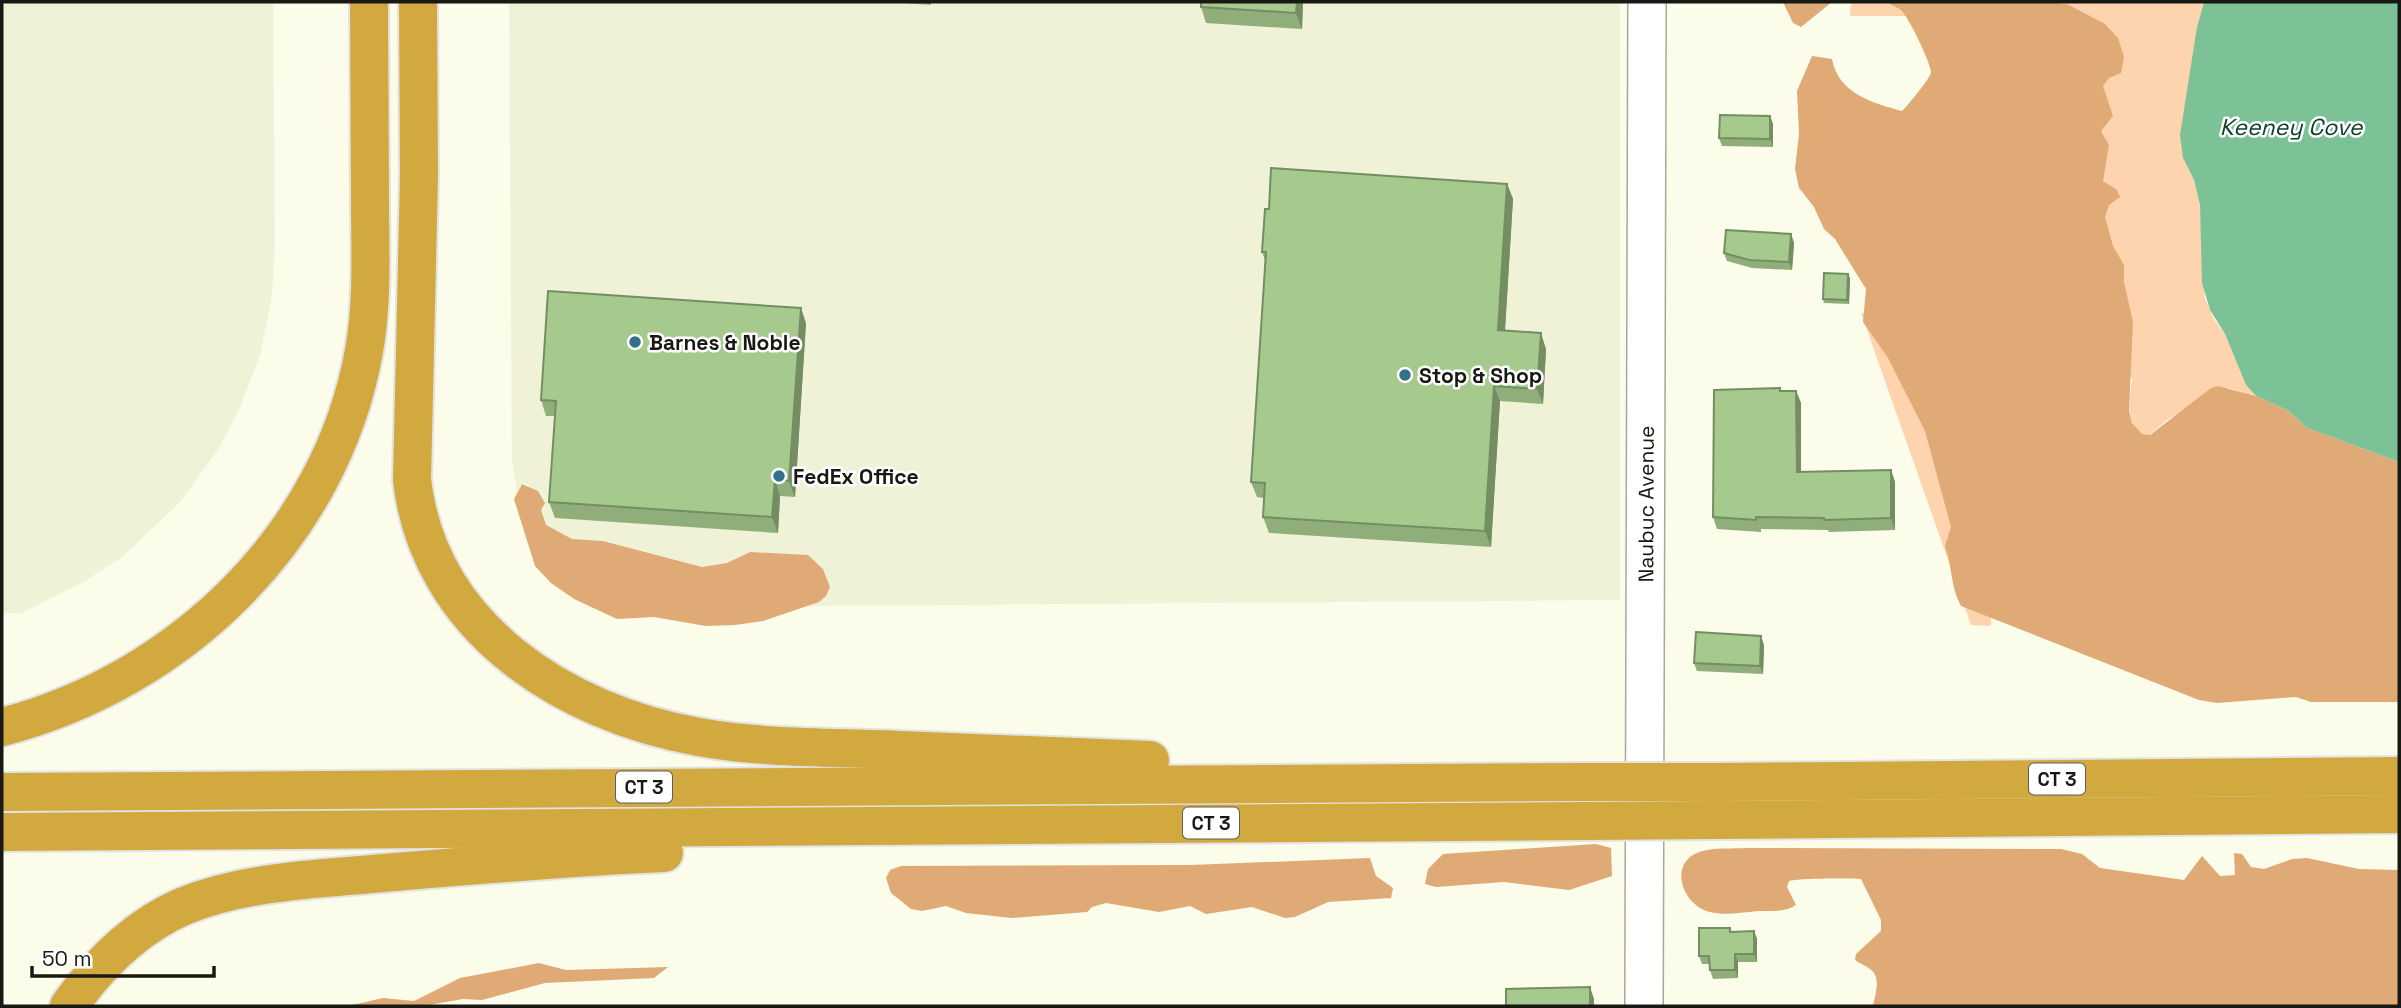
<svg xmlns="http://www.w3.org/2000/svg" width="2401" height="1008" viewBox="0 0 2401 1008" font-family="'Space Grotesk',sans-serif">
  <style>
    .built { fill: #f0f2d7 }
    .green { fill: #fdd4ad }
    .forest { fill: #dfaa76 }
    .water { fill: #7dc196 }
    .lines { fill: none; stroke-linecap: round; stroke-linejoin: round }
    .secondary-casing { stroke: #a7a997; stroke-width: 40 }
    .motorway-casing { stroke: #e3e3e3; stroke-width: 42 }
    .secondary { stroke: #fff; stroke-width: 37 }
    .motorway { stroke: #d1a93f; stroke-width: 38 }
    .motorway-bridge-casing { stroke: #e3e3e3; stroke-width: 42; stroke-linecap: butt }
    .motorway-bridge { stroke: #d1a93f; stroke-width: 38 }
    .wall { fill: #8fae79 }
    .shaded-wall { fill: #748d63 }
    .building { fill: #a6ca8d; stroke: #748d63; stroke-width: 2 }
    .poi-dot { fill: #337186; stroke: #fff; stroke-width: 2.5 }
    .labels { text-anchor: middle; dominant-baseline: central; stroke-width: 5; stroke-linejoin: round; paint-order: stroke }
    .shield { fill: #fff; stroke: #5d5e59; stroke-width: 2 }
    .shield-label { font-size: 19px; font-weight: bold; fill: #181912 }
    .poi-label { font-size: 21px; font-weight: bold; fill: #181912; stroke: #fff; text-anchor: start }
    .street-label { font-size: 21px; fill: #181912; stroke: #fff }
    .water-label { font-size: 23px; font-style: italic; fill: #0b4126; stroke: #fff }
  </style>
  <rect width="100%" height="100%" fill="#fbfce9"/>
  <g class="built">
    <polygon points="2,2 273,2 275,244 272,295 260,355 241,405 219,448 181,501 122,557 82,583 21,613 2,613"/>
    <polygon points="509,2 1620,2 1620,600 808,606 807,555 750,552 727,563 702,567 603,541 572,539 556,533 546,525 528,485 522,484 517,491 512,459"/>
  </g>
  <path class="green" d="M1851,2H2204L2197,27L2183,158L2194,180L2200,205L2205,298L2213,318L2225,334L2246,385L2256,396L2228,388L2167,420L2149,435L2142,434C2124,421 2130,398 2132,378L1991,379V626L1971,625L1861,313L1941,317V16H1850Z"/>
  <g class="forest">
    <polygon points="1783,2 1832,2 1801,27 1793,23"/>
    <path d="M1887,2H2054L2069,5L2105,24L2118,38L2124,57L2121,73L2109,78L2103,86L2113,116L2101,131L2109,145L2103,181L2117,190L2120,197L2109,205L2105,217L2113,246L2124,265V282L2133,322L2129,411L2132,423L2142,434L2150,435L2211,388L2218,386L2256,396L2289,411L2307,428L2399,462V702H2311L2296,697L2217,703L2199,700L1961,606C1951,589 1952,565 1945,546L1951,527L1925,431L1888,358L1863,322L1866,289L1835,239L1824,229L1814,207L1799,188L1795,169L1799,134L1797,91L1812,56L1832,59C1838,93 1872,103 1902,111C1906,108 1930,78 1931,73C1932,65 1908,16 1901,10C1897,7 1891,5 1887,2Z"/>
    <polygon points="522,484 538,491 545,503 541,510 546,525 572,539 603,541 702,567 727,563 750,552 808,555 823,569 830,587 826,596 819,602 763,621 735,625 706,626 654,617 617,619 574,599 551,583 535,566 514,499"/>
    <polygon points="1596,844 1611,848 1612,876 1569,890 1504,882 1436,887 1425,884 1428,869 1443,854"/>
    <path d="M1748,848L2061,849L2082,854L2100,868L2184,880L2202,856L2220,876L2235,875L2234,853L2242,854L2251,867L2264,869L2292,859L2307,858L2359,869L2399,870V1006H1873C1875,995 1882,977 1870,969C1865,965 1860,964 1855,960L1856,954L1881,931V920L1861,879C1851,878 1795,878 1789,881L1787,887L1796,905C1786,912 1772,911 1759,911C1745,912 1724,916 1710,912C1683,906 1667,864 1699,852C1713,847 1733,849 1748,848Z"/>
    <polygon points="1370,858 1376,876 1393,888 1391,898 1328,902 1295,917 1285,918 1252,907 1206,914 1190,906 1159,912 1106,903 1092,907 1087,912 1012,918 966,913 946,906 922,911 911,909 891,893 886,878 890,870 901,866 1190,865"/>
    <polygon points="539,963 566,970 668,967 654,978 545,983 482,1000 463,999 423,1006 348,1006 383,998 414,1001 460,978"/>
  </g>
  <polygon class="water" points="2204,2 2399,2 2399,462 2307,428 2289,411 2256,396 2246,385 2225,334 2210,310 2202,283 2200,205 2194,180 2183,158 2180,135 2197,27"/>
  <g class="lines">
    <g class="secondary-casing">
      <g id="secondary">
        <path id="s1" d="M1644,1006L1647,2"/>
      </g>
    </g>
    <g class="motorway-casing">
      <g id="motorway">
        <path d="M418,2L419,175L412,480C429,627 563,713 699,737C765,749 834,747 900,750C983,753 1066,756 1150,760"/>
        <path d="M2,727C180,681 331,536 364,351C373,301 370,249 370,198C370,132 369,67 369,2"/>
        <polyline points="1715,782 2399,776"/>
        <polyline points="2,792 1583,782"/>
        <polyline points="1715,820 2399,814"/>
        <polyline points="2,832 1583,821"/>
        <path d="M69,1006C98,965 137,926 184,906C245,881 318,879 383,873C477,865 570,857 664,853"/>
      </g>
    </g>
    <use href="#secondary" class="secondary"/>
    <use href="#motorway" class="motorway"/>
    <g class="motorway-bridge-casing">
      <g id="motorway-bridge">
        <polyline points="1583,782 1715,782"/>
        <polyline points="1583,821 1715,820"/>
      </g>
    </g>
    <use href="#motorway-bridge" class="motorway-bridge"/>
  </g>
  <g class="wall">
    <polygon points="888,2 931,2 931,5"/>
    <polygon points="1201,2 1303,2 1302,29 1206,23 1201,7"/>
    <polygon points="1770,116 1773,124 1773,147 1722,146 1719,138"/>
    <polygon points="1507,184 1513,199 1505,331 1546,349 1543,404 1500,401 1491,547 1269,533 1263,517 1264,498 1257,497 1251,482 1265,260 1262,252"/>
    <polygon points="1791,234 1794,243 1792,270 1752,268 1727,261 1724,253"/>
    <polygon points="1850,278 1849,304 1824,303 1823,299"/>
    <polygon points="806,323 795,497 780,496 778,533 555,518 549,502 555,416 546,416 541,400"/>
    <polygon points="1781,391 1796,391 1801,403 1801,472 1891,470 1895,482 1895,530 1829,532 1828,530 1761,529 1761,532 1717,529 1713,517"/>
    <polygon points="1764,645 1763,674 1697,671 1694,663"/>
    <polygon points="1754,931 1757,939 1757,962 1738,962 1738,978 1713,979 1710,970 1709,964 1702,964 1699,956 1731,932"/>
  </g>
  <g class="shaded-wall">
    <polygon points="1297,2 1303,2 1302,29 1296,13"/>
    <polygon points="1770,116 1773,124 1773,147 1770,139"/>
    <polygon points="1507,184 1513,199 1504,346 1498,330"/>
    <polygon points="1791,234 1794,243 1792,270 1789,262"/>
    <polygon points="1848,274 1850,278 1849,304 1847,300"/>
    <polygon points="801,308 806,323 795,497 789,481"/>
    <polygon points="1541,333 1546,349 1543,404 1537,389"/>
    <polygon points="1494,386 1500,401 1491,547 1485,531"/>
    <polygon points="1796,391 1801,403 1801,484 1797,472"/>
    <polygon points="1891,470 1895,482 1895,530 1891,518"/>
    <polygon points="775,480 780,496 778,533 772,517"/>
    <polygon points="1761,636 1764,645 1763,674 1760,666"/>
    <polygon points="1754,931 1757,939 1757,962 1754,954"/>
    <polygon points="1735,954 1738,962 1738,978 1735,970"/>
    <polygon points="1590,987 1594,999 1594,1006 1590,1006"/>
  </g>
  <g class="building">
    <polygon points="1201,2 1297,2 1296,13 1201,7"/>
    <polygon points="1720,115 1770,116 1770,139 1719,138"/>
    <polygon points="1271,168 1507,184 1498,330 1541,333 1537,389 1494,386 1485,531 1263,517 1265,483 1251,482 1266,252 1262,252 1265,209 1269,209"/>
    <polygon points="1726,230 1791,234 1789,262 1749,260 1724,253"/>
    <polygon points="1824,273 1848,274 1847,300 1823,299"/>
    <polygon points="548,291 801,308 789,481 775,480 772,517 549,502 556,401 541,400"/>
    <polygon points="1780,388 1780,391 1796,391 1797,472 1891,470 1891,518 1824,520 1824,518 1756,517 1756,520 1713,517 1714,390"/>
    <polygon points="1696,632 1761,636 1760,666 1694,663"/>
    <polygon points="1699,928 1730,928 1730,932 1754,931 1754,954 1735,954 1735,970 1710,970 1709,956 1699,956"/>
    <polygon points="1590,987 1590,1006 1506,1006 1506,989"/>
  </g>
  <g class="poi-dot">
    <circle cx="635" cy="342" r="7"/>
    <circle cx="1405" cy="375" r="7"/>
    <circle cx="779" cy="476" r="7"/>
  </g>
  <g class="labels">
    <g class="shield">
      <rect x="2029" y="763.5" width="56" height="31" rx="5"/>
      <rect x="616" y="771.5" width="56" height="31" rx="5"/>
      <rect x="1183" y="807.5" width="56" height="31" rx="5"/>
    </g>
    <g class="shield-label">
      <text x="2057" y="779">CT 3</text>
      <text x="644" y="787">CT 3</text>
      <text x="1211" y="823">CT 3</text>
    </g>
    <g class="poi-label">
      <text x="649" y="342">Barnes &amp; Noble</text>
      <text x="1419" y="375">Stop &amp; Shop</text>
      <text x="793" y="476">FedEx Office</text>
    </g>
    <g class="street-label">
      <text stroke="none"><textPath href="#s1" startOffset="502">Naubuc Avenue</textPath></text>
    </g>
    <g class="water-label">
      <text x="2291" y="127">Keeney Cove</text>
    </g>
  </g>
  <rect width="2401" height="1008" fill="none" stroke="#181912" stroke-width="7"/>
  <path d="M32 966v10h182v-10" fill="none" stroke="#181912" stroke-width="3.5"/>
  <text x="42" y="966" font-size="21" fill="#181912" stroke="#ffffff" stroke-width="5" paint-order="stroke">50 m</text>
</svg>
